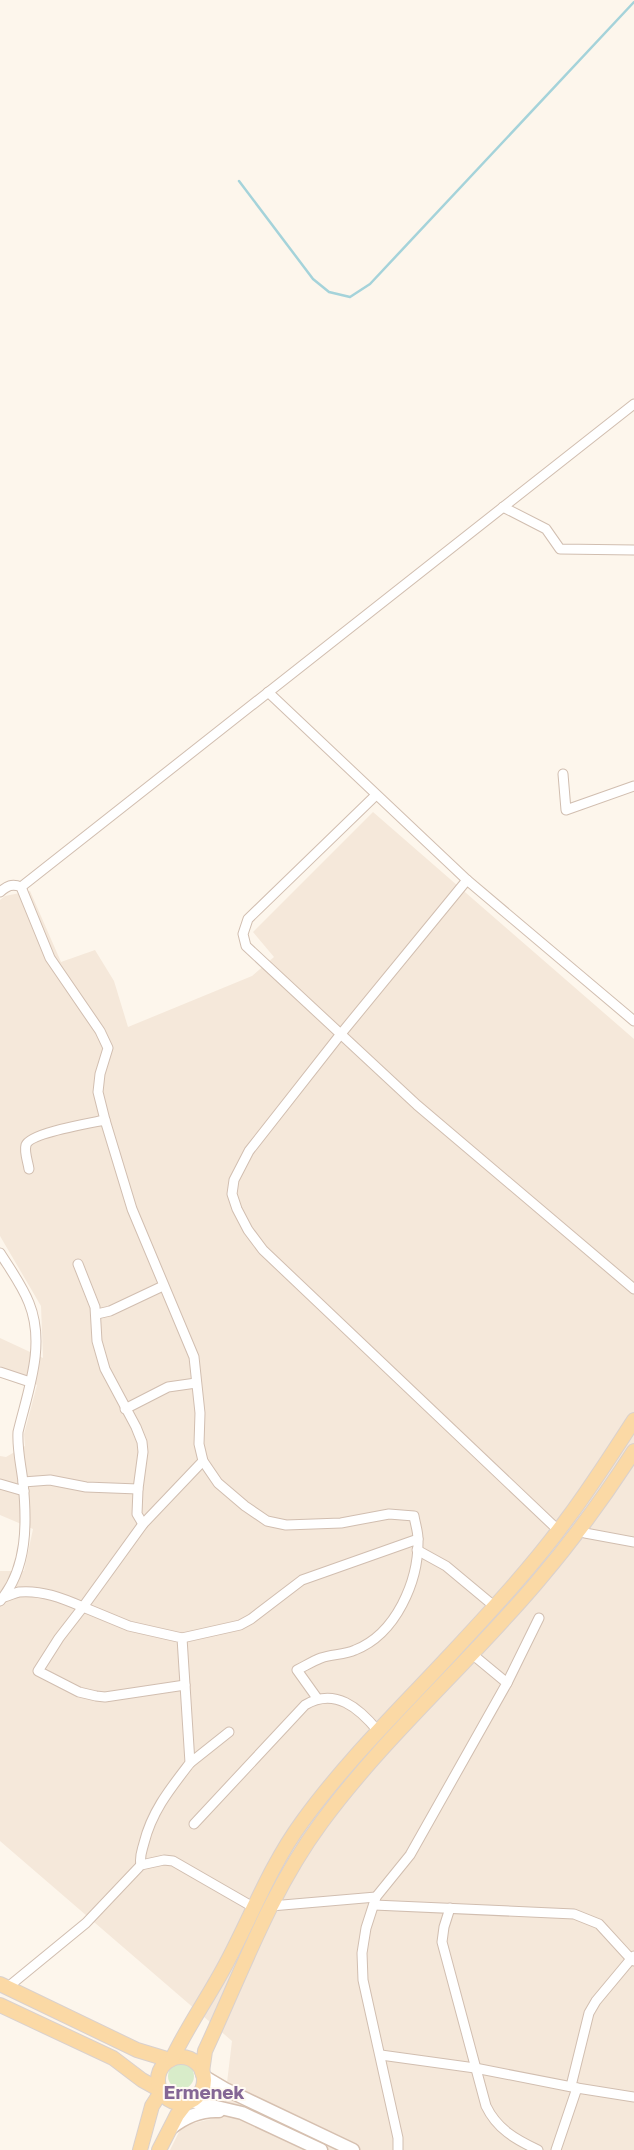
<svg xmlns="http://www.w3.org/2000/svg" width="634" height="2150" viewBox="0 0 634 2150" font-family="'Golos Text',sans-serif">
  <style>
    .residential { fill: #f5e8da }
    .green { fill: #d8ecc9 }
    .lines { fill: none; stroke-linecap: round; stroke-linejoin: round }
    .stream { stroke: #a5d3da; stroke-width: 2.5 }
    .street-casing { stroke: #d1beb0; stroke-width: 11 }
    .secondary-casing { stroke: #d6c0b0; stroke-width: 15 }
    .primary-casing { stroke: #dad1cd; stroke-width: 16 }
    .street { stroke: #fff; stroke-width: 9 }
    .secondary { stroke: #fff; stroke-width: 12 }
    .primary { stroke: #fbd9a5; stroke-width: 14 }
    .labels { text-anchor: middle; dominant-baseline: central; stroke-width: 4; stroke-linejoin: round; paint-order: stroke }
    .district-label { font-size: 19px; font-weight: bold; fill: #846695; stroke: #fffaf3 }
  </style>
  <rect width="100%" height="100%" fill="#fdf6ec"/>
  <polygon class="residential" points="373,812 634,1039 634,2150 170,2150 182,2126 223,2116 232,2041 0,1841 0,1571 24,1571 33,1529 0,1515 0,1456 6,1457 25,1446 24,1434 37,1385 0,1366 0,1338 43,1358 41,1306 0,1236 0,900 5,896 30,891 61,962 95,950 114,981 128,1027 252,976 274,957 253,932"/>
  <circle class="green" cx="181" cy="2076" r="13"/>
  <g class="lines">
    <polyline class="stream" points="239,181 313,279 329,292 350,297 370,284 634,2"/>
    <g class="street-casing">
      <g id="street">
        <polyline points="503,507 546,529 560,549 634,550"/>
        <polyline points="268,692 467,880 634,1021"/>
        <polyline points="563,774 566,810 634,786"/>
        <polyline points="376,795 248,919 243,934 246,946 417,1105 634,1289"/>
        <polyline points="467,880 340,1035 249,1151 234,1180 232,1194 237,1209 248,1230 263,1250 558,1530"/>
        <polyline points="21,887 634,404"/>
        <path d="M0,892C7,886 12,883 21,887L50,958L100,1031L108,1048L100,1074L98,1092L105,1120L132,1209L194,1357L200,1413L199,1444L203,1461L218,1483L245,1506L267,1521L286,1525L341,1523L389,1514L414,1516C415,1523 418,1531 418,1539C419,1581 396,1634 355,1650C344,1655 332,1654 321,1658C313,1661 305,1666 297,1670L317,1698"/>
        <path d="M29,1169C28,1162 24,1152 26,1145C30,1133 91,1123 105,1120"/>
        <path d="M0,1253C10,1269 22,1285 29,1303C46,1345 28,1390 18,1432C17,1449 21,1465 23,1482C27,1522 28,1568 0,1601"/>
        <polyline points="78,1264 95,1307 97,1341 105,1369 136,1427 142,1442 143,1452 138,1489 137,1514 143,1524"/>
        <polyline points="97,1314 110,1311 163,1286"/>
        <polyline points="0,1372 30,1382"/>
        <polyline points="125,1409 168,1387 196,1383"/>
        <polyline points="23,1482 50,1480 86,1487 138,1489"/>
        <polyline points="0,1484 24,1491"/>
        <polyline points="579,1530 585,1533 634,1542"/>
        <polyline points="417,1550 446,1566 494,1606"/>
        <path d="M4,1597C9,1596 14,1593 19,1592C42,1590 62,1598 83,1607L59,1638L38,1671L79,1692L96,1696L105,1697L185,1685"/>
        <polyline points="182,1638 240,1625 251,1619 302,1580 418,1539"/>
        <polyline points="507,1683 539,1618"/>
        <polyline points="190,1763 229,1732"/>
        <path d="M194,1824L305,1705C335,1687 359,1708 378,1731"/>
        <path d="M141,1865C139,1857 142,1851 144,1843C152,1811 170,1789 190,1763L182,1638L129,1626L83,1607L143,1524L203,1461"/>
        <polyline points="374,1905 574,1914 599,1924 631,1959 634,1956"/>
        <polyline points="271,1906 376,1897"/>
        <path d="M450,1908L444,1927L442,1942L486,2106C497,2129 515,2139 538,2150"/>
        <polyline points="8,1987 86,1923 141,1865 164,1860 173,1861 253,1907"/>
        <polyline points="381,2055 475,2068 577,2088"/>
        <polyline points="571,2086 589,2013 596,2001 631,1959 634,1961"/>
        <polyline points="398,2150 398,2138 363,1980 362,1953 366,1928 376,1897 410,1855 507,1683 472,1654"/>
        <polyline points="556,2150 577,2088 634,2097"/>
      </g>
    </g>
    <g class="secondary-casing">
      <g id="secondary">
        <polyline points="203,2076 225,2089 353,2150"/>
        <polyline points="191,2101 242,2113 321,2150"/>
        <path d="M171,2128C185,2117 201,2110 219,2111"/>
      </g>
    </g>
    <g class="primary-casing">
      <g id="primary">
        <polyline points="0,1984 137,2050 170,2060"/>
        <polyline points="0,2005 113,2058 142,2080 160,2090"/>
        <circle cx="181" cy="2080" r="23"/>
        <path d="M172,2059C188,2025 210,1995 227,1962C252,1915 270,1866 302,1822C346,1761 400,1709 450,1655C490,1612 532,1567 567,1519C591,1487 612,1454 634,1420"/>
        <path d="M202,2072L205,2051C241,1974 270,1892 321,1823C385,1736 468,1664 538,1581C573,1540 605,1496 634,1451"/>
        <polyline points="140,2150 152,2106 161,2092"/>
        <polyline points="159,2150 177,2115 187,2102"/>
      </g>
    </g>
    <use href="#street" class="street"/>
    <use href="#secondary" class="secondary"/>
    <use href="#primary" class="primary"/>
  </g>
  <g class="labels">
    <g class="district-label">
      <text x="204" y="2091">Ermenek</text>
    </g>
  </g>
</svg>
